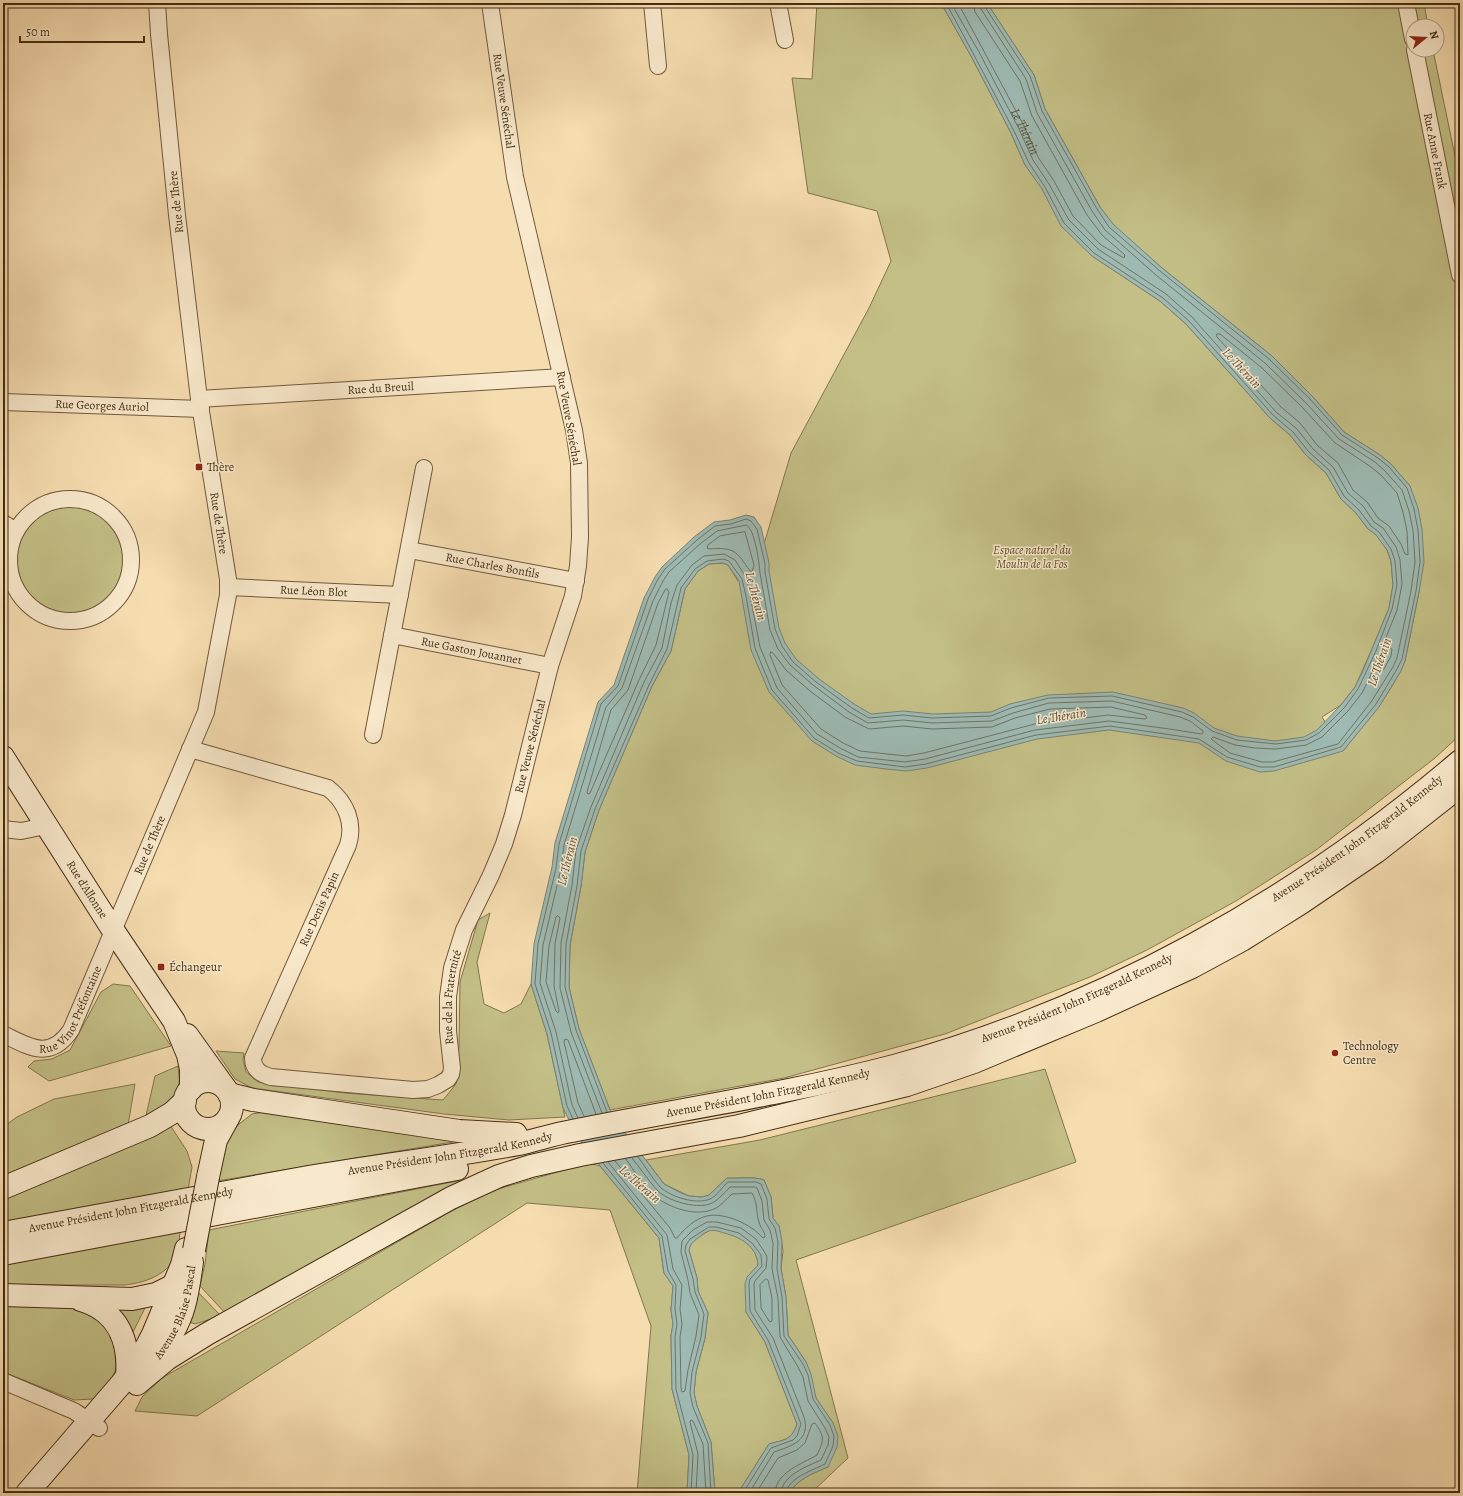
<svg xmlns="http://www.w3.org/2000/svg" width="1463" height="1496" viewBox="0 0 1463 1496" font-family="Alegreya,serif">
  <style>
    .green { fill: #c3bf86; stroke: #83764d }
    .water { fill: #9ebab3; stroke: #7a8273 }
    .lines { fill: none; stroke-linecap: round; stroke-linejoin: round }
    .shore { stroke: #707464; stroke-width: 1 }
    .street-casing { stroke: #70593b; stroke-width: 18 }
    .secondary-casing { stroke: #432d14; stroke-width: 24 }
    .street { stroke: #f9e9cc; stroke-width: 16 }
    .secondary { stroke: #f9e9cc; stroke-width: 22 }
    .secondary-bridge-casing { stroke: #432d14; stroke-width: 24; stroke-linecap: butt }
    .secondary-bridge { stroke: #f9e9cc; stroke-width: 22 }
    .poi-dot { fill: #8f2418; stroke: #f9e9cc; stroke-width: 1.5 }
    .labels { text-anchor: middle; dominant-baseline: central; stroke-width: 3; stroke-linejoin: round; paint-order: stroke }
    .street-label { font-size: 12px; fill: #432d14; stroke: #f9e9cc }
    .poi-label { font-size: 12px; fill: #432d14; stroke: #f9e9cc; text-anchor: start }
    .park-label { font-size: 12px; font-style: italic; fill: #5d4a2b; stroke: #f9e9cc }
    .water-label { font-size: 13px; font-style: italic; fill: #5a503c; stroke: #f9e9cc }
  </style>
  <rect width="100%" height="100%" fill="#f6ddb0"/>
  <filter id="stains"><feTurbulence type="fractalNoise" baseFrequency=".005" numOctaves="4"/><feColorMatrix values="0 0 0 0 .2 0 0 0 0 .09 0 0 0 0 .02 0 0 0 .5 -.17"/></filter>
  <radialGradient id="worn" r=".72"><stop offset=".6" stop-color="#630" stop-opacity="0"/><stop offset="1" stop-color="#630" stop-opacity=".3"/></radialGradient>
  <g class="green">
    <path d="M817,3H941L971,56L1011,133L1025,165L1092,256L1160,301L1186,324L1270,418L1290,435L1306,455L1326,473L1341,499L1356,513L1368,529L1376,534L1387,550L1391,561L1393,585L1389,608L1372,649L1355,687L1341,705L1322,717L1343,751C1366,722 1391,694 1405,661L1419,592L1410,486L1391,464L1380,455L1344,432L1313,397L1272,356L1162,268L1112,224L1100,207L1045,109L1034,75L987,3H1373L1374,4L1424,3L1428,26H1413V50H1433L1460,180V735L1435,758L1316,850L1236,901L1147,950L1090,977L945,1034L784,1078L610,1110L579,1029L569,987L570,945L581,886L585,852L599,810L652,686L671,651L685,589L698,571L709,564L723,563L728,565L738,581L764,544L791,453L869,308L891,261L877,211L808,193L792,78L812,79Z"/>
    <circle cx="70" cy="560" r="53"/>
    <polygon points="490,913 477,962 484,1004 504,1013 521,1004 531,984 547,1034 565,1117 509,1120 444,1114 252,1088 235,1079 216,1051 244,1053 243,1060 246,1072 258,1082 345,1093 443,1100 456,1084 459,1046 460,982 478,920"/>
    <polygon points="113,984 130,986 171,1046 49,1081 28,1067 34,1061 52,1059 70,1050 101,992"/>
    <path d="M178,1066C178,1071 180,1078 179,1083C176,1100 158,1112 145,1120L155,1076Z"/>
    <path d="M1045,1069L1076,1162L796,1260L848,1458L811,1493H789C798,1479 813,1473 828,1467L833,1423L816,1398L806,1362L788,1335L786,1297L781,1269L783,1251L779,1226L773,1218L771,1197L764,1180C753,1176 739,1179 727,1178L709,1195L702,1197L689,1196L664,1184L646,1160L760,1140Z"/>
    <polygon points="135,1084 128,1125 3,1177 3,1127 17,1117 54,1099"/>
    <polygon points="271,1111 471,1139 217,1181 227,1138 239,1124 252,1114"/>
    <polygon points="170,1125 187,1151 192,1167 188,1190 3,1224 3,1195"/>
    <polygon points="589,1163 600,1166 659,1238 664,1273 673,1286 671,1310 673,1324 671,1336 672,1389 689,1455 687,1493 637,1493 651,1326 610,1210 527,1203 197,1416 135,1411 142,1397 162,1378 446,1214 491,1191"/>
    <polygon points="467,1179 226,1314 200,1286 205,1264 209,1230"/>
    <path d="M710,1230C730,1230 757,1242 758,1265L753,1271L746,1312L765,1342L797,1424C792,1440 784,1440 769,1444L738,1493H715L711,1442L697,1406L694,1393L696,1372L705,1338L708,1313L698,1291L697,1278L689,1250C690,1240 702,1235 710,1230Z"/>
    <path d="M180,1232C179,1237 180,1243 179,1248C172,1273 149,1282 125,1285H3V1264Z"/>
    <polygon points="195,1289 221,1316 195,1324 189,1322"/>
    <polygon points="148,1302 130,1338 111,1306"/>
    <polygon points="3,1303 87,1308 110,1331 115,1349 116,1369 105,1392 93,1399 74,1400 3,1372"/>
  </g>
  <path class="water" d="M941,3H987L1034,75L1045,109L1100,207L1113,224L1162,268L1272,356L1313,397L1344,432L1380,455L1391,464L1410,486L1418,508L1422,529L1424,562L1419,592L1405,661L1401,671L1379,707L1343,751L1274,771L1260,772L1226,761L1199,743L1109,730L1037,739L927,768L906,771L886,769L855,765L836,756L812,741L769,692L751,650L739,581L728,565L723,563L709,564L698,571L685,589L671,651L652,686L599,810L585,852L581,886L570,945L569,987L579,1029L610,1110L623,1130L664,1184L681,1193L689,1196L702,1197L709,1195L727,1178C739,1179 752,1176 764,1180L771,1197L773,1218L779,1226L782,1241L781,1269L786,1297L788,1335L806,1362L811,1374L816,1398L833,1423L838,1436L837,1447L828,1467C813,1473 798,1479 789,1493H738L769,1444C784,1440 792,1440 797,1424L765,1342L746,1312L745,1284L747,1277L758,1265C757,1246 740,1237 724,1233C720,1232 714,1229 709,1231C705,1232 701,1236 698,1238C694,1241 690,1244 689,1250L697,1278L698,1291L708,1313L705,1338L696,1372L694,1393L697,1406L711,1442L715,1493H687L689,1455L672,1389L671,1336L673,1324L671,1310L673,1286L664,1273L659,1238L583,1145L571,1124L563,1108L547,1034L531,984L534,944L552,867L555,843L598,702L614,685L644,598L655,577L662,567L694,537L714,522L730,520L746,515L754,517L761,527L769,563V571L779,628L785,643L796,659L819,679L854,704L871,714L903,711L933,714L991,712L1010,704L1048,695L1113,692L1183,708L1194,713L1214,728L1237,736L1275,741L1304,737L1317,730L1341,705L1355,687L1362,673L1389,608L1393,585L1391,561L1387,550L1376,535L1368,529L1356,513L1341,499L1326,473L1306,455L1290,435L1270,418L1186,324L1160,301L1092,256L1061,226L1042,189L1025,165L1011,133L971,56Z"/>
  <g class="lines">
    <g class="shore">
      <polyline points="951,3 979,52 1019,129 1033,160 1049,184 1069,220 1098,249 1166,294 1192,317 1276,412 1296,428 1313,449 1333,467 1348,493 1363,506 1374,522 1383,528 1396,547 1400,560 1402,584 1397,610 1370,677 1362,693 1348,711 1322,737 1306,745 1276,749 1255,748 1235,745 1213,737 1211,739 1230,753 1262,762 1273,762 1338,744 1371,702 1393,667 1397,658 1411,591 1415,562 1413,530 1409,511 1402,490 1385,471 1375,462 1339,439 1306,403 1265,363 1156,275 1105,230 1092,211 1037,113 1026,79 981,9 979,3"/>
      <path id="s1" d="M958,3L1024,126L1038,157L1054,181L1073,216L1101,245L1124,258L1125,255L1102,235L1087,215L1032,116L1020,81L975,12L973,3"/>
      <polygon points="1217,334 1220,334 1262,368 1302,407 1335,443 1371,467 1381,475 1397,493 1403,512 1407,531 1408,555 1405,554 1401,544 1389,526 1378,518 1367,502 1353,490 1338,463 1317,445 1300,423 1281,407 1217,337"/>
      <path d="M745,532L754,565L752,572L750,571C736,551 735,547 709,549L707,548L708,545L720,536Z"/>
      <polygon points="667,589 669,592 656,645 639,680 590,793 588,794 587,792 611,710 628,690 658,603 665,590"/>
      <polygon points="1390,648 1392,649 1391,656 1384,669 1382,670 1381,668"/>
      <polygon points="771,652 773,653 786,670 810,691 845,717 869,729 903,726 932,729 992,727 1015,718 1050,709 1111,707 1145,715 1147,718 1145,719 1108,715 1035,724 924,753 906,756 860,751 843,743 821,729 782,685 770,655"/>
      <polygon points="558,916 560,918 555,944 554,986 559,1011 558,1013 556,1011 546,982 549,946 556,917"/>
      <polyline points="607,1112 576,1030 565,987 566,944 577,886 581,851 595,809 649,685 667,649 681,588 695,569 707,561 723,559 729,561 742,579 746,596 755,648 772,690 814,738 838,753 857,761 905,767 926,764 1036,735 1110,726 1199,739 1227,757 1260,767 1274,767 1341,747 1376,704 1397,669 1402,659 1416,591 1420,562 1418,530 1414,509 1407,488 1389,467 1378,458 1342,435 1310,399 1269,359 1160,271 1109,227 1097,209 1042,111 1030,76 985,7 984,3"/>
      <polyline points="584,1116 578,1103 564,1042 565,1039 568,1040 596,1114"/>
      <path d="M578,1118L572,1105L556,1032L540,983L543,945L561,869L564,845L606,707L622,688L653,601L663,581L669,572L700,544L717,531L746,525C755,529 759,562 760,573L770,630L778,649L790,665L813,685L849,712L868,723L903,720L932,723L992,721L1013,713L1049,703L1112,701L1180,717L1190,721L1203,731V733L1201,734L1170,729L1109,721L1035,730L925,759L905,762L858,757L840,748L817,734L777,688L760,647L747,579L735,560L724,554L704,556L692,565L677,585L671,603L662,648L644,682L591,807L576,850L572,885L561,943L560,988L571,1032L602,1113"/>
      <polyline points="573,1119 567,1106 551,1033 535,984 538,944 556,868 559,844 601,704 618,686 648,599 658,579 665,569 697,540 715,526 731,524 746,519 751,521 757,529 765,564 765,572 775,629 782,646 793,662 816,682 852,708 869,718 903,715 932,718 991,716 1011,708 1049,698 1112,696 1182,712 1193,717 1212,731 1237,740 1276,744 1306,740 1319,733 1344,708 1358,689 1376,651 1392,609 1397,585 1395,561 1391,549 1379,532 1371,526 1359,510 1344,496 1329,470 1309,452 1293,432 1273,415 1189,321 1163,298 1094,253 1064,223 1045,187 1029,163 1014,131 974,55 946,3"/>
      <path d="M638,1157C645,1166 652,1178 660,1187C671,1197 696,1205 710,1199C717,1196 722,1187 728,1182H756L761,1184L767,1199L769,1219L775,1228L778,1242L777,1269L782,1297L784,1336L803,1364L808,1375L813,1399L830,1425L834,1436L833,1446L825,1464C813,1470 788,1478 786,1493"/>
      <path d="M632,1158C640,1168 648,1180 657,1190C667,1201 700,1211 714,1202C720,1198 725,1192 730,1187H755L757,1188L762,1201L764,1220L770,1230L773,1243L772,1269L778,1298L780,1337L798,1367L803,1377L808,1401L825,1428L829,1437L828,1445L821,1460C808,1466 782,1475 781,1493"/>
      <path d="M615,1161L670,1228L675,1238H677C684,1229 696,1218 707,1216C724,1212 751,1224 763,1238L765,1237C765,1231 760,1228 759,1222C755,1210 759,1206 752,1193L732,1194C727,1198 722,1205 716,1208C697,1218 670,1208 654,1196C645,1189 633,1169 626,1159"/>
      <path d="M608,1162L667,1235L673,1269L682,1285L680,1309L682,1324L680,1337L681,1388L682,1392L685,1391L688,1370L696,1336L699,1315L690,1293L688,1280L681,1252L682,1241L693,1230L707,1222H717L741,1228L756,1239L765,1253L767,1257L766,1268L755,1281L754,1284L755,1310L773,1338L804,1417C811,1441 791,1446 774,1452L749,1493"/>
      <polyline points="603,1163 662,1236 668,1271 676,1285 675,1309 677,1324 675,1337 676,1389 693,1455 691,1493"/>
      <polygon points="766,1279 768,1280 772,1298 772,1320 771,1322 769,1321 761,1308 760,1285"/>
      <polyline points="696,1493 698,1454 690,1422 691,1420 693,1421 703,1444 706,1493"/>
      <polyline points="711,1493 708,1443 693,1407 690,1393 692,1372 701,1337 704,1314 695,1292 693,1279 685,1251 686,1245 690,1239 709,1227 716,1227 739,1233 752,1243 761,1255 762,1266 750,1279 749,1284 750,1311 768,1340 801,1424 797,1436 793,1440 771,1448 743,1493"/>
      <path d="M756,1493L778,1458L797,1450L805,1443L812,1424L815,1423C825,1437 824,1440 817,1455C802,1464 776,1472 775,1493"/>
    </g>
    <g class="street-casing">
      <g id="street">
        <polyline points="652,3 658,66"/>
        <polyline points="778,3 785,40"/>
        <polyline points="1406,3 1413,39"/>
        <path id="s2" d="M1415,50L1460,275"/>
        <path id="s3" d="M199,399L562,377"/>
        <path id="s4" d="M3,402L201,409"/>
        <circle cx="70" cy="560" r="61"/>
        <polyline points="3,523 16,531"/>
        <path id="s5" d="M409,550L576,581"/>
        <path id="s6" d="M229,587L400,595"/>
        <path id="s7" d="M392,635L550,666"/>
        <polyline points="373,735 424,468"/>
        <path id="s8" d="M190,749L328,788C346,802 355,823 348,845L253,1058C253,1070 261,1074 271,1077L413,1090L428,1089L438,1085L448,1079L451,1074L452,1068L448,1031V997L452,968L464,930L491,875L504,844L513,815L550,666L573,596L578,566L580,537L579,463L574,430L515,177L490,3"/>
        <polyline points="3,829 21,831 46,826"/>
        <path id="s9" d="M3,1034C29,1047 50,1061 71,1030L206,712L228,595V579L199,399L177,215L159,34L157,3"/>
        <polyline points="3,1381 74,1411 99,1428"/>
      </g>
    </g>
    <g class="secondary-casing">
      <g id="secondary">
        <path id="s10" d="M3,757L113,930L174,1021L188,1055L191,1069V1089"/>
        <polyline points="187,1035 225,1088"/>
        <circle cx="208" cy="1105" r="24"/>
        <polyline points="229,1094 253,1100 459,1131 516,1134"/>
        <polyline points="208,1177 216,1140 227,1120"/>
        <polyline points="3,1188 150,1126 172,1113 185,1101"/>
        <path id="s11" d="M3,1233C103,1215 203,1196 303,1178C375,1166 447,1157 519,1144C537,1140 554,1134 572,1131C680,1109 787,1094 894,1066C1102,1009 1296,901 1460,761"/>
        <polyline points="3,1254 457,1169"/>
        <polyline points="3,1295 132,1299 156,1294 178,1283"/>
        <path d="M81,1300C118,1311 130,1340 127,1377"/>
        <path id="s12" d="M151,1366C164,1347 178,1328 184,1306C188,1292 190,1277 192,1262"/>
        <polyline points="137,1384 167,1359 207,1334 451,1198 499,1176 531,1166 580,1155 739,1126 907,1085 974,1062 1096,1011 1192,967 1242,940 1301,903 1376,852 1460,786"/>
        <polyline points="27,1493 122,1383 141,1357 153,1334 182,1265 186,1249"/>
      </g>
    </g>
    <use href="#street" class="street"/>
    <use href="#secondary" class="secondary"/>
    <g class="secondary-bridge-casing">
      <polyline id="secondary-bridge" points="194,1250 208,1177"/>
    </g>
    <use href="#secondary-bridge" class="secondary-bridge"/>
  </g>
  <g class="poi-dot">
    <rect x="195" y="463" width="8" height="8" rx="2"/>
    <rect x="157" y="963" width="8" height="8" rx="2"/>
    <circle cx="1335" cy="1053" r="4"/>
  </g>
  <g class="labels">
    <g class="street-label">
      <text transform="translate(504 101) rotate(82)">Rue Veuve Sénéchal</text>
      <text stroke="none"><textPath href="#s2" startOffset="103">Rue Anne Frank</textPath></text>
      <text transform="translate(176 202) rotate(-96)">Rue de Thère</text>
      <text stroke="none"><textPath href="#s3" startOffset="182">Rue du Breuil</textPath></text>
      <text stroke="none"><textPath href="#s4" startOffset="99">Rue Georges Auriol</textPath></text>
      <text transform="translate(569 418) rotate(80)">Rue Veuve Sénéchal</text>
      <text transform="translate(219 523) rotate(81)">Rue de Thère</text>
      <text stroke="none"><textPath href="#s5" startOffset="85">Rue Charles Bonfils</textPath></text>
      <text stroke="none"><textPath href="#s6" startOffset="85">Rue Léon Blot</textPath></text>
      <text stroke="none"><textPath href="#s7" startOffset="81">Rue Gaston Jouannet</textPath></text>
      <text stroke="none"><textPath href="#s8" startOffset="998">Rue Veuve Sénéchal</textPath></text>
      <text stroke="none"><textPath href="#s11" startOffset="1426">Avenue Président John Fitzgerald Kennedy</textPath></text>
      <text stroke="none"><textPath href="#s9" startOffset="279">Rue de Thère</textPath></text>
      <text stroke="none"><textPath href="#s10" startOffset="157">Rue d'Allonne</textPath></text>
      <text transform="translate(319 909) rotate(-66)">Rue Denis Papin</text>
      <text stroke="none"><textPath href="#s8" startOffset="733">Rue de la Fraternité</textPath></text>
      <text stroke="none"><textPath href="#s11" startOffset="1102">Avenue Président John Fitzgerald Kennedy</textPath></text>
      <text stroke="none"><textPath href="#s9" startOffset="93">Rue Vinot Préfontaine</textPath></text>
      <text stroke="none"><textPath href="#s11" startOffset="778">Avenue Président John Fitzgerald Kennedy</textPath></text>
      <text stroke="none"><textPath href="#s11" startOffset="454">Avenue Président John Fitzgerald Kennedy</textPath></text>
      <text stroke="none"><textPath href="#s11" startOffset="130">Avenue Président John Fitzgerald Kennedy</textPath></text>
      <text stroke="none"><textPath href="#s12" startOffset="60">Avenue Blaise Pascal</textPath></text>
    </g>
    <g class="poi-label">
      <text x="207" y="467">Thère</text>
      <text x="169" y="967">Échangeur</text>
      <text x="1343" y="1046">Technology<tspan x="1343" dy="14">Centre</tspan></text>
    </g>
    <g class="park-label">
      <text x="1032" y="550">Espace naturel du<tspan x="1032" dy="14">Moulin de la Fos</tspan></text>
    </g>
    <g class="water-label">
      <text stroke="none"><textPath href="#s1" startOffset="145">Le Thérain</textPath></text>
      <text transform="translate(1242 368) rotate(47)">Le Thérain</text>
      <text transform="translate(756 596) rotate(75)">Le Thérain</text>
      <text transform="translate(1379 662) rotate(-71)">Le Thérain</text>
      <text transform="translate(1061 716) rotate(-9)">Le Thérain</text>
      <text transform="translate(567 861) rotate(-76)">Le Thérain</text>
      <text transform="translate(640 1184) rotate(41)">Le Thérain</text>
    </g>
  </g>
  <rect width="1463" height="1496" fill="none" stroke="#f6ddb0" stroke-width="16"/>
  <rect x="4" y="4" width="1455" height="1488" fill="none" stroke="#432d14" stroke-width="2"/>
  <rect x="8" y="8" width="1447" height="1480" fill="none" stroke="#432d14"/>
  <g transform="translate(1425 38) rotate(72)"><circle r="19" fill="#f9e9cc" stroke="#b09e82"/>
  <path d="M0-3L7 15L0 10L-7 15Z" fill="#8f2418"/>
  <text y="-6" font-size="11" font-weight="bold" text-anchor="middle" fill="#432d14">N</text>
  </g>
  <path d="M20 36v6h124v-6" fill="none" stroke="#432d14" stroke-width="2"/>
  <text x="26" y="36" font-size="12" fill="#432d14" stroke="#f9e9cc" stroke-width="3" paint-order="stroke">50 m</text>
  <rect width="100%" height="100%" filter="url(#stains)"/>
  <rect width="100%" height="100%" fill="url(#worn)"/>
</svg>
